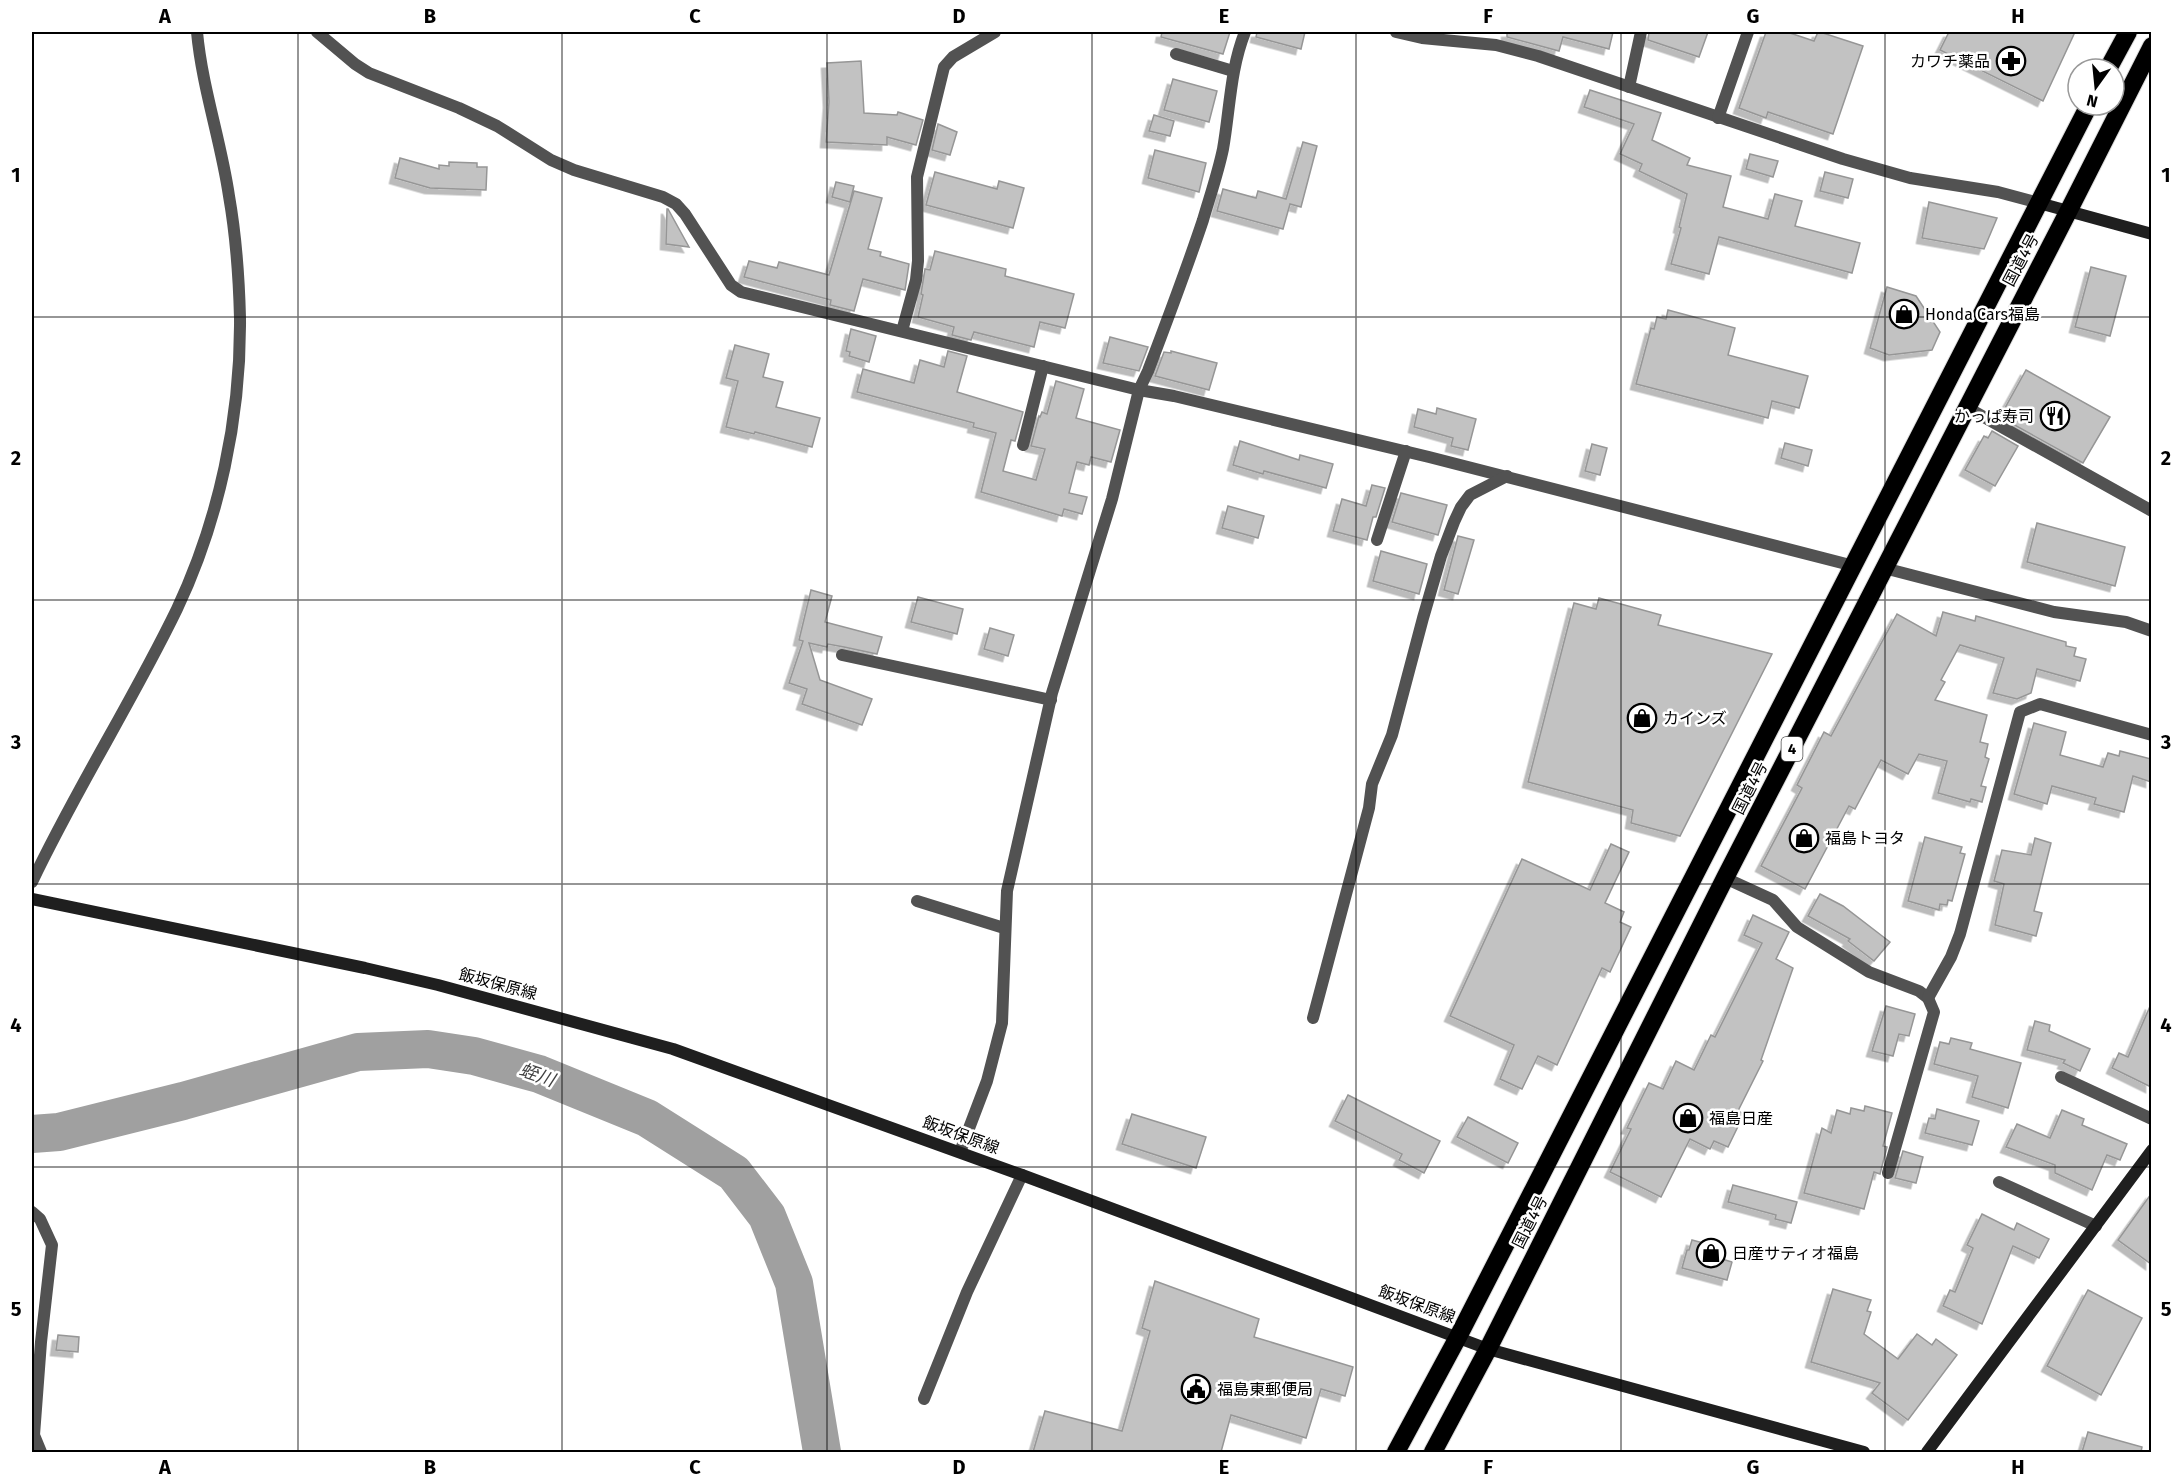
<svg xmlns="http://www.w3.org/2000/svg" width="2183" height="1484" viewBox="0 0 2183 1484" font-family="'Fira Sans','Noto Sans JP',sans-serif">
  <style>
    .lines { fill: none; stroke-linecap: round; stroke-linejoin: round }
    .river { stroke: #a0a0a0; stroke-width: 38 }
    .building { fill: #c2c2c2; stroke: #969696; stroke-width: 1.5; filter: url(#shadow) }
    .highway-casing { stroke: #dbdbdb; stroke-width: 20 }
    .street { stroke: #525252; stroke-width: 12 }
    .secondary { stroke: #1f1f1f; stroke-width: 12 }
    .highway { stroke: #000; stroke-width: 18 }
    .grid { fill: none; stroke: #000; stroke-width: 1.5; stroke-opacity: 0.55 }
    .labels { text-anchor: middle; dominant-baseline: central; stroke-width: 5; stroke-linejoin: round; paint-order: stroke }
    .shield { fill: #fff; stroke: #4c4c4c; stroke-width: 1.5 }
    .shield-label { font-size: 15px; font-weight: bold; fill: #000 }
    .poi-label { font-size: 16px; fill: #000; stroke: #fff; text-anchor: start }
    .street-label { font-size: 16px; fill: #000; stroke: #fff }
    .water-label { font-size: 18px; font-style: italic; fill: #414141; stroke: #fff }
    .neatline { fill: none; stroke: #000; stroke-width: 2 }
    .grid-label { font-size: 20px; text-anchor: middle; font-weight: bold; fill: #000 }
  </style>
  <defs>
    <filter id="shadow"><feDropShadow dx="-5.5" dy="5.5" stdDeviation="0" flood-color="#0004"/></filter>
  </defs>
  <rect width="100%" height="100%" fill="#fff"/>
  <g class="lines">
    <polyline class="river" points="32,1134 59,1132 183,1101 358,1052 428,1049 474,1056 539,1074 647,1118 734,1173 767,1216 794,1283 822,1452"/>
  </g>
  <g class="building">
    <polygon points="1162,32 1230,32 1223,54 1161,37"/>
    <polygon points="1257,32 1305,32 1301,49 1256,37"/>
    <polygon points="1507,32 1613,32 1609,49 1563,37 1559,51 1507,37"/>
    <polygon points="1649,32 1708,32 1699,57 1648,40"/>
    <polygon points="1766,32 1787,32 1814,41 1818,32 1820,32 1863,46 1833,134 1768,112 1766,118 1739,108"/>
    <polygon points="1949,32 2075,32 2043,101 1940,50"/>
    <polygon points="861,61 864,113 897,115 898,112 923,120 916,145 887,137 887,145 826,142 829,102 827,63"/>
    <polygon points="1173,79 1217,91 1209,122 1164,110"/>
    <polygon points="1590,90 1661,113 1652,140 1690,158 1687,165 1731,176 1723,207 1768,219 1775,194 1802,201 1795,226 1860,243 1852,273 1719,237 1709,274 1671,264 1681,228 1679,227 1687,194 1639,171 1642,164 1620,154 1634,124 1584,107"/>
    <polygon points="1154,115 1174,121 1170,136 1149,131"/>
    <polygon points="938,124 957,132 950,155 932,150"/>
    <polygon points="1303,142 1317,146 1301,207 1290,204 1283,229 1217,211 1223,189 1256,198 1258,191 1286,199"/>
    <polygon points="1155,150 1206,163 1199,192 1148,178"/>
    <polygon points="1750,154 1778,161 1773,177 1746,169"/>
    <polygon points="400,158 439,169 439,165 449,166 449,162 477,163 477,167 487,167 486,190 430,188 395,178"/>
    <polygon points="935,172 997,189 999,181 1024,188 1013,228 926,205"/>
    <polygon points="1825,172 1853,179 1848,198 1820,191"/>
    <polygon points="836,182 854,186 850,202 832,197"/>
    <polygon points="854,191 882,198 868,249 881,252 880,256 909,264 905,290 863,279 854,311 830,305 831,300 744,277 749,261 777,268 779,262 829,275"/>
    <polygon points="1929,202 1997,218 1984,249 1922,238"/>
    <polygon points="667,209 668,209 689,247 666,244"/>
    <polygon points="935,251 1006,269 1005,276 1074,294 1065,328 1040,322 1034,347 974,332 971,340 952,335 954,327 918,317 923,295 921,294 925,269 930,270"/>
    <polygon points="2091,267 2126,276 2110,336 2075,327"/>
    <polygon points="1887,287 1916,296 1940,332 1932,350 1889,355 1870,348"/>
    <polygon points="1668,310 1735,328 1728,355 1808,376 1799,408 1772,401 1768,418 1636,384 1651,328 1654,329 1657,317 1666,319"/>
    <polygon points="851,329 876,336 869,362 849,356 850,352 846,351"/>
    <polygon points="1110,337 1148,347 1139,371 1103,363"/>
    <polygon points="735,345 769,354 763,377 783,382 776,407 820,418 812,447 755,432 754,434 726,427 738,381 726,378"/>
    <polygon points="948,351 967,356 957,392 1023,412 1015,441 1011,440 1003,471 1036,480 1045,449 1031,446 1039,416 1040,417 1042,412 1047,414 1056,381 1084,389 1076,418 1120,430 1111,462 1091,457 1089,465 1077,462 1069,493 1087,497 1082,514 1064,509 1062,516 981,492 996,433 973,427 974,423 857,392 863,369 914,383 920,360 944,367"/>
    <polygon points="1171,351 1217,363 1209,390 1155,376 1164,352 1171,353"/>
    <polygon points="2026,370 2110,417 2083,463 2000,417"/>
    <polygon points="1437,408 1476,419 1468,450 1451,446 1453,438 1414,427 1418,409 1436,414"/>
    <polygon points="1992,431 2018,446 1995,486 1965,470 1984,436 1988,438"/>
    <polygon points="1240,441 1299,460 1300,455 1333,464 1326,488 1264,471 1263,474 1233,465"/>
    <polygon points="1785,443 1812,450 1808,466 1781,458"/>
    <polygon points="1592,444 1607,448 1600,475 1585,471"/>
    <polygon points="1372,485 1385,488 1376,517 1373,517 1367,540 1333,531 1342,499 1366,506"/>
    <polygon points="1401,493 1447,505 1438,535 1392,522"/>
    <polygon points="1228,506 1264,516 1258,538 1222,528"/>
    <polygon points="2037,523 2125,547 2115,586 2027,562"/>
    <polygon points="1458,536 1474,540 1458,594 1444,590"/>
    <polygon points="1381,551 1427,564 1419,594 1373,581"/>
    <polygon points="811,590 832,596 825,622 882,637 877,654 844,647 828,644 827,647 809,643 820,680 872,699 862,725 802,704 807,689 789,683 803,641 799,640"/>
    <polygon points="918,597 963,609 957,634 911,622"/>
    <polygon points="1599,598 1661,615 1658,625 1772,654 1680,836 1631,823 1633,810 1528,782 1574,603 1596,609"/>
    <polygon points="1943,612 1975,621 1976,616 2066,642 2066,646 2076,648 2074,656 2086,659 2080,681 2037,669 2031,693 2017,699 1993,693 2004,658 1960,645 1941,680 1945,682 1935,700 1987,715 1980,742 1988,744 1985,757 1989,759 1981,786 1986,787 1982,802 1971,799 1970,802 1938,793 1947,761 1919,754 1908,774 1881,760 1855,809 1849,806 1805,889 1761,866 1802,788 1797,785 1824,732 1831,736 1897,614 1936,636"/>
    <polygon points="990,628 1014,635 1008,656 984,649"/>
    <polygon points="2034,723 2066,732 2060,755 2103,767 2108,753 2119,756 2120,751 2151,759 2151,782 2133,776 2124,812 2094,804 2096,798 2052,786 2047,804 2014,794"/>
    <polygon points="1925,837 1962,847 1960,853 1965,854 1952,901 1948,900 1947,905 1940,904 1939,910 1908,901"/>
    <polygon points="2035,838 2051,843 2034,911 2042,913 2036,936 1995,925 2004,884 1994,881 2002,850 2031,855"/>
    <polygon points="1611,844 1629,852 1605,903 1624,912 1620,922 1631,927 1610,972 1602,968 1557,1065 1538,1056 1522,1089 1500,1079 1514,1045 1450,1016 1522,859 1590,890"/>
    <polygon points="1820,894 1843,906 1890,942 1874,961 1848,941 1850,939 1808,916"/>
    <polygon points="1753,915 1789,932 1776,959 1793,968 1761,1060 1763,1061 1738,1111 1744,1114 1728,1147 1714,1141 1710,1149 1690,1139 1661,1197 1610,1172 1631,1129 1627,1128 1649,1083 1663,1089 1676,1061 1694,1070 1711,1035 1715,1037 1762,943 1744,935"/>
    <polygon points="2151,1004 2151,1087 2112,1068 2119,1053 2128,1057"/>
    <polygon points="1886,1006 1915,1014 1909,1036 1899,1034 1893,1056 1872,1051"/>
    <polygon points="2035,1021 2050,1025 2049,1031 2090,1049 2080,1071 2063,1063 2065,1060 2027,1050"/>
    <polygon points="1951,1038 1972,1043 1970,1049 2021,1063 2008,1108 1972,1097 1978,1076 1934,1064 1940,1042 1949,1044"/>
    <polygon points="1348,1095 1440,1141 1424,1173 1399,1160 1402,1154 1335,1121"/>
    <polygon points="1865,1106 1892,1113 1883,1146 1887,1147 1880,1174 1874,1172 1864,1209 1804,1193 1822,1128 1831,1133 1837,1110 1850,1114 1851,1108 1864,1111"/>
    <polygon points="1937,1109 1979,1121 1972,1145 1925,1133 1929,1118 1935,1119"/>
    <polygon points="2062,1110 2084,1119 2082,1125 2127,1144 2120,1160 2107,1155 2092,1190 2055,1173 2055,1165 2006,1147 2017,1124 2050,1138"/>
    <polygon points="1132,1114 1206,1137 1196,1168 1122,1144"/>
    <polygon points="1468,1117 1518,1143 1508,1163 1457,1137"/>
    <polygon points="1903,1151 1923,1157 1916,1183 1895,1178"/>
    <polygon points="1733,1185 1797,1202 1791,1223 1775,1219 1776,1215 1728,1202"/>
    <polygon points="2151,1194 2151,1264 2118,1240"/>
    <polygon points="1982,1214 2014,1230 2017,1223 2049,1239 2039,1258 2013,1246 1982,1324 1943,1306 1950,1290 1955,1292 1973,1248 1967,1245"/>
    <polygon points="1692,1240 1715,1246 1712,1256 1732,1262 1727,1280 1682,1268 1687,1250 1689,1250"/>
    <polygon points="1155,1281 1259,1319 1254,1337 1353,1367 1345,1396 1321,1389 1306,1438 1231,1415 1221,1452 1033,1452 1045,1411 1122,1431 1150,1331 1142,1328"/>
    <polygon points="1833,1289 1871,1300 1867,1311 1871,1312 1864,1334 1898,1359 1917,1334 1932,1345 1936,1339 1957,1355 1908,1420 1872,1393 1880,1383 1811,1362"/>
    <polygon points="2088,1290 2142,1318 2101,1395 2047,1366"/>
    <polygon points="58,1335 79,1337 78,1352 56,1350"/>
    <polygon points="2088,1432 2142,1447 2141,1452 2082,1452"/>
  </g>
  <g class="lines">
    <g class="highway-casing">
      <g id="highway">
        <polyline points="2108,69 2128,32"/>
        <polyline points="1396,1452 1458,1337 2089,105"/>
        <polyline points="1433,1452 1488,1349 1725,878 2068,212 2152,46"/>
      </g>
    </g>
    <g class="street">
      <polyline points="317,32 355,64 369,73 459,108 497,126 551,160 574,170 663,197 676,204 685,214 731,285 741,292 1139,390 1174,396 1429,457 1854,566"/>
      <polyline points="1396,32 1422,38 1496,45 1538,56 1843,159 1910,178 1998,192 2039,203"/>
      <polyline points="1176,54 1233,71"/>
      <polyline points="1629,87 1641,32"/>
      <polyline points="1718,118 1748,32"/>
      <polyline points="902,331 916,280 918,261 917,177 944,67 953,57 995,32"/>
      <polyline points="1966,407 2152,511"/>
      <polyline points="1023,445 1043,366"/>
      <polyline points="1377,540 1406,451"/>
      <polyline points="1884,568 2054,612 2126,622 2152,631"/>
      <polyline points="842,655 1051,700"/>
      <polyline points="1725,878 1773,900 1797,927 1869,972 1919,991 1928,998 1934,1012 1888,1173"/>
      <path d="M32,882C76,789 132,702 177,609C219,520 241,417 240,318C239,278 236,236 229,196C221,141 202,87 197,32"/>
      <polyline points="917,901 1004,928"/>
      <polyline points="1928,998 1951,957 1960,934 2020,712 2040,704 2152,735"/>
      <polyline points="1313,1018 1369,808 1372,784 1392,735 1423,618 1441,556 1454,522 1461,507 1470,495 1507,476"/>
      <polyline points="2061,1077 2152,1119"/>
      <path d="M960,1152L987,1081L1002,1023L1007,891L1052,693L1112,499L1139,390L1148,371C1167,321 1186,271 1203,220C1210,196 1218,173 1223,149C1230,109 1230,70 1245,32"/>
      <polyline points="1999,1182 2096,1226"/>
      <polyline points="32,1212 40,1219 52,1245 41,1342 34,1435 41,1452"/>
      <polyline points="924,1399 967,1292 1022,1175"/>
    </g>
    <g class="secondary">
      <polyline points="2039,203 2152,234"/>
      <polyline points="32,899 365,968 438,985 673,1049 1022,1175 1488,1349 1864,1452"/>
      <polyline points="1927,1452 2152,1150"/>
    </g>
    <use href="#highway" class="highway"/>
  </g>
  <path class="grid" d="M298,32V1452M562,32V1452M827,32V1452M1092,32V1452M1356,32V1452M1621,32V1452M1885,32V1452M32,317H2152M32,600H2152M32,884H2152M32,1167H2152"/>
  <defs>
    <g id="pharmacy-ring" transform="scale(1.5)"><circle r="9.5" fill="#fff" stroke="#000" stroke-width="1.5"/><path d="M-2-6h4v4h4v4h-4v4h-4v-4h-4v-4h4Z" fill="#000"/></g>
    <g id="shop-ring" transform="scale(1.5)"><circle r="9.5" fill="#fff" stroke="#000" stroke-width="1.5"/><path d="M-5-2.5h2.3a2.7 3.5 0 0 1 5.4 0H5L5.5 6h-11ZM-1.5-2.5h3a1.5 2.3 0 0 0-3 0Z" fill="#000"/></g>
    <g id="restaurant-ring" transform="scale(1.5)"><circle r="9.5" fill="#fff" stroke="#000" stroke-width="1.5"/><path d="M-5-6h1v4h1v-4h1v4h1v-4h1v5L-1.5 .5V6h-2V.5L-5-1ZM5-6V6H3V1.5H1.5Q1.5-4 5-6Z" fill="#000"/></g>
    <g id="civic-ring" transform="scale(1.5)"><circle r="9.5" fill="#fff" stroke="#000" stroke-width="1.5"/><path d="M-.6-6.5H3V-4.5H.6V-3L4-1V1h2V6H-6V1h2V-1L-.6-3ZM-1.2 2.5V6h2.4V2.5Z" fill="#000"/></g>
  </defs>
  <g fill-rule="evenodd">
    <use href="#pharmacy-ring" x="2011" y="61"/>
    <use href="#shop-ring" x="1904" y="314"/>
    <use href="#restaurant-ring" x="2055" y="416"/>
    <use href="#shop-ring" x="1642" y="718"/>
    <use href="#shop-ring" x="1804" y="838"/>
    <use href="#shop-ring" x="1688" y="1118"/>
    <use href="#shop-ring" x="1711" y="1253"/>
    <use href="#civic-ring" x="1196" y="1389"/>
  </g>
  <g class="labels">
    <rect class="shield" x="1781.5" y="737" width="21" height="24" rx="4.5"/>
    <g class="shield-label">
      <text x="1792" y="749">4</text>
    </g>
    <g class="poi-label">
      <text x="1990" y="61" text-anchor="end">カワチ薬品</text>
      <text x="1925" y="314">Honda Cars福島</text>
      <text x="2034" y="416" text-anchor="end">かっぱ寿司</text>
      <text x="1663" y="718">カインズ</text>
      <text x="1825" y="838">福島トヨタ</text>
      <text x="1709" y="1118">福島日産</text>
      <text x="1732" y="1253">日産サティオ福島</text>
      <text x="1217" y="1389">福島東郵便局</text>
    </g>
    <g class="street-label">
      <text transform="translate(2021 260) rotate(-62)">国道4号</text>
      <text transform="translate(1750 788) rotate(-63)">国道4号</text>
      <text transform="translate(498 984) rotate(15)">飯坂保原線</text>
      <text transform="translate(961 1135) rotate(20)">飯坂保原線</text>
      <text transform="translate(1530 1222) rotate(-63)">国道4号</text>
      <text transform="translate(1417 1304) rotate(20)">飯坂保原線</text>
    </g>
    <g class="water-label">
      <text transform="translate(537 1075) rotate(19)">蛭川</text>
    </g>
  </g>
  <rect width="2183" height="1484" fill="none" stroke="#ffffff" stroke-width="66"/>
  <g transform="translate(2096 87) rotate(195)"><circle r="28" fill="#ffffff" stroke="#999999" stroke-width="1.5"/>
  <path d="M0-4.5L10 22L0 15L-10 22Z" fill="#000000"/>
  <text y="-9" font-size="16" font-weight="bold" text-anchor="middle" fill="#000000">N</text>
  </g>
  <rect x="33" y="33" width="2117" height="1418" class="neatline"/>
  <g class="grid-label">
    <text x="165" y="23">A</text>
    <text x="430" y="23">B</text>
    <text x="695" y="23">C</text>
    <text x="959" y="23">D</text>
    <text x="1224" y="23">E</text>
    <text x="1488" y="23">F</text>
    <text x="1753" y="23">G</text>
    <text x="2018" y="23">H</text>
    <text x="16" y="182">1</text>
    <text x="2166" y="182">1</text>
    <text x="16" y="465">2</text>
    <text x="2166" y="465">2</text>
    <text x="16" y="749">3</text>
    <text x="2166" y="749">3</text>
    <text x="16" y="1032">4</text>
    <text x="2166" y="1032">4</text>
    <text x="16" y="1316">5</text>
    <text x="2166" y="1316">5</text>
    <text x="165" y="1474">A</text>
    <text x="430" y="1474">B</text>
    <text x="695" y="1474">C</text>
    <text x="959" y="1474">D</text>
    <text x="1224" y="1474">E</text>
    <text x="1488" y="1474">F</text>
    <text x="1753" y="1474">G</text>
    <text x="2018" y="1474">H</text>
  </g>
</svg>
